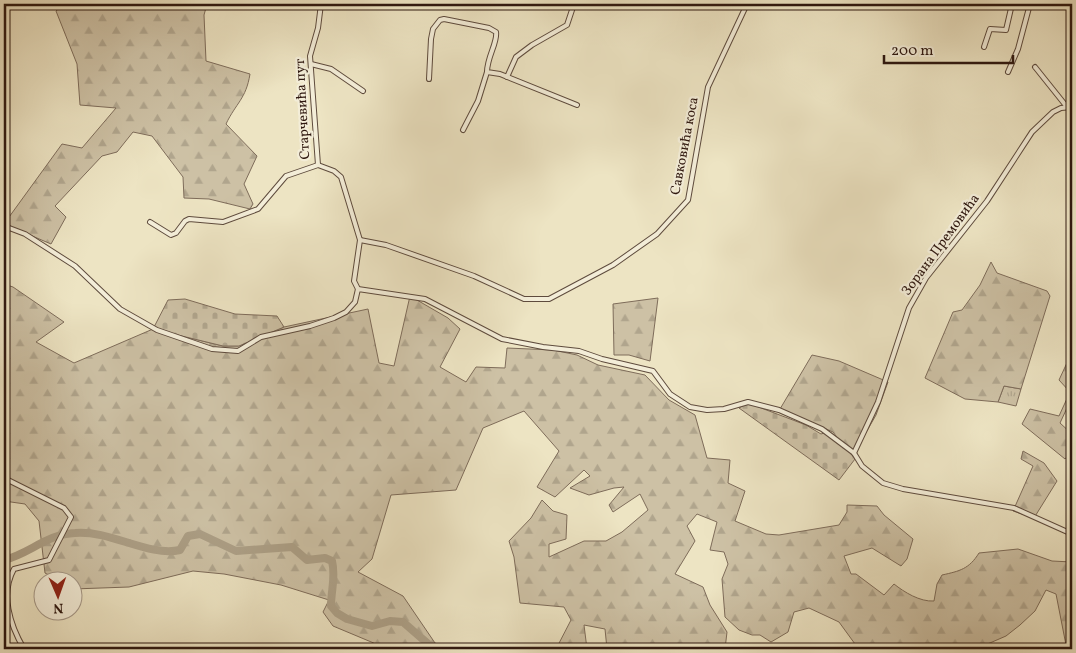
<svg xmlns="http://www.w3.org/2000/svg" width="1076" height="653" viewBox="0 0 1076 653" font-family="Vollkorn,serif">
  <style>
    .grass { fill: url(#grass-tufts); stroke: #7e6c5a }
    .forest { fill: url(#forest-firs); stroke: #7e6c5a }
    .cemetery { fill: url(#cemetery-stones); stroke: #7e6c5a }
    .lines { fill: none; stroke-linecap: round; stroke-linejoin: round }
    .river { stroke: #ac9f86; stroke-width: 8 }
    .street-casing { stroke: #5e4b3d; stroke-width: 6 }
    .street { stroke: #f3edd8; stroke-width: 4 }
    .labels { text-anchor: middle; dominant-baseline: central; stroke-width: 4.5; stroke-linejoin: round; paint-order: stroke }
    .street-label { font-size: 14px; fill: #2f1810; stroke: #f3edd8 }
  </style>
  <defs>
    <pattern id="grass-tufts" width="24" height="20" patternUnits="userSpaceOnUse" patternTransform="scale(1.25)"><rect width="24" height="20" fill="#cdc1a5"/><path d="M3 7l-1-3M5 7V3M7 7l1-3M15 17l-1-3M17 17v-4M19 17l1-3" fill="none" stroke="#b0a58d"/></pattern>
    <pattern id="forest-firs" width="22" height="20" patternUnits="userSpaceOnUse" patternTransform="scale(1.25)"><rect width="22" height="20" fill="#cdc1a5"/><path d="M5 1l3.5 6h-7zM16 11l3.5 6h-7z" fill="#b0a58d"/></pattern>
    <pattern id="cemetery-stones" width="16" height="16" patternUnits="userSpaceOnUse" patternTransform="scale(1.25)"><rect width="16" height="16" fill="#cdc1a5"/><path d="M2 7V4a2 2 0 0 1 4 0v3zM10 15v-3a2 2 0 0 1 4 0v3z" fill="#b0a58d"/></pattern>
  </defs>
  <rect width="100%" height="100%" fill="#ede4c3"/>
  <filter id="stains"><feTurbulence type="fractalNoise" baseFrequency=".004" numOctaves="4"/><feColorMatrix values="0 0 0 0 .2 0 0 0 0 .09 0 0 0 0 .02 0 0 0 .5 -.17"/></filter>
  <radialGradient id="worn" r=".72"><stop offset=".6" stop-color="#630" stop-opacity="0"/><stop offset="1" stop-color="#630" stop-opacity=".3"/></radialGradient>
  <polygon class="grass" points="1004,386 1021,389 1016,406 998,402"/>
  <g class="forest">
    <path d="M64,4H207L204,15L206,61L250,74C246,99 236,103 226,124L257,156L244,184L253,204L250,209L209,199L184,198L183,177L152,136L133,132L117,152L102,156L55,206L66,217L51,244L4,224L62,144L82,148L116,108L80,105L77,64L56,11Z"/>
    <polygon points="991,262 997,273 1047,291 1050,296 1021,389 1004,386 998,402 965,399 925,378 953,312 962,310 980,285"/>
    <path d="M4,284L13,287L64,322L36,342L74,363L153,329L223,346H238L284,327L368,309L379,363L394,366L410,296L448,318L460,329L440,367L466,382L476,367L505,368L507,348L553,350L577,355L598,365L645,375L669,400L695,415L707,458L730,460L728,483L745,491L735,521L766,534L779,535L839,525L847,512V505L877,506L884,515L913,539L907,559L901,566L872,548L844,556L851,574H856L884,595L894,584C904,592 920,602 934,601L937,584L942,575C960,571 969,569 979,553L1018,549L1052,561L1072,562V646L1066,645L1056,594L1046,590L1035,611L1020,625L1006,636L976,649H866L855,644L839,622L809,608L794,612L788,632L771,642L760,635H752L739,630L725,617L722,579L728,564L724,552L710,550L717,522L697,514L687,526L695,541L675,574L703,587L710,605L727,632L725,649H607L605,629L584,625L587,649H556L571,620L564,607L520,603L514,557L509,541L531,518L542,500L553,511L567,515L566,539L549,544V557L584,541H606L622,532L648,510L640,494L613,512L609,505L624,487L614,488L589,495L570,488L590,476L584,470L555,497L537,487L559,451L524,411L483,428L456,490L391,495L372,559L358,572L403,596L435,643L447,649H388L333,626L323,612L329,600L281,585L224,574L193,571L129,587L73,589L72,580H58L45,573L39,521L25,504L4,501Z"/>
    <polygon points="658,298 650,361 629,355 614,355 613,304"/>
    <polygon points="1072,352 1072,395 1070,393 1067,408 1060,423 1072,434 1072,451 1065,459 1022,424 1030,409 1059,416 1070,392 1059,380"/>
    <polygon points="812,355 839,361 888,382 876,415 852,457 833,432 780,409"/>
    <polygon points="1023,451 1044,463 1057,481 1034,518 1013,511 1033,466 1021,459"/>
  </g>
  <g class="cemetery">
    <polygon points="185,299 235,314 277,316 284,327 239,346 223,346 153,329 168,300"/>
    <polygon points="748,403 806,425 821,434 824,433 846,448 855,459 839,480 739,408"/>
  </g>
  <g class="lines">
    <path class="river" d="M4,560C29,554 47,534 75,533C111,530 148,557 180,550L188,536L200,534L236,551L292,547L307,560L325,558L332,561C336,577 331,590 331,606L337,613L347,619L372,626L390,621L403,622L434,649"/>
    <g class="street-casing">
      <g id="street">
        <polyline points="984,47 990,29 1006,30 1012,4"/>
        <polyline points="311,64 331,69 363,91"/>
        <polyline points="1035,67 1067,107"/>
        <polyline points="1008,72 1018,49 1030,4"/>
        <polyline points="507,77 516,57 532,45 567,25 574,4"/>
        <path d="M429,79L431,39L433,29L440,20L444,19L489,28L496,32C498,42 487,57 487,72L500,74L577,105"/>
        <polyline points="463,130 478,101 487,72"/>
        <polyline points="318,165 310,56 318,28 321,4"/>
        <polyline points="318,165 334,171 341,177 360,240"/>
        <polyline points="150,222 171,235 176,233 185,221 189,219 223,222 258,209 286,176 318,165"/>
        <polyline points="4,226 25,234 75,266 120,309 157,330 212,349 238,351 261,337 310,326 334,318 346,312 355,302 358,289 425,299 502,339 543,347 579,351 602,359 653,371 670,394 690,407 707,410 724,409 748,402 779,410 822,429 854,453 862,466 883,483 903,489 1014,508 1072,534"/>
        <polyline points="360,240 386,245 474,276 524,299 549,299 613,265 657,234 688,200 708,87 747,4"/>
        <polyline points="358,289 354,281 360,240"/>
        <polyline points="854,453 878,402 909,308 926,278 987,201 1032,132 1053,112 1061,108 1072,107"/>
        <path d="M4,478L64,508L71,517L49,560L14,569C0,594 10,625 24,649"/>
      </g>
    </g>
    <use href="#street" class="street"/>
  </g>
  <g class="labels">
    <g class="street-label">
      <text transform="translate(303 109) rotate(-93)">Старчевића пут</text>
      <text transform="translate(685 146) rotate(-79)">Савковића коса</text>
      <text transform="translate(941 245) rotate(-54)">Зорана Премовића</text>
    </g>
  </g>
  <rect width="1076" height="653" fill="none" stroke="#ede4c3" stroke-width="20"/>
  <rect x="5" y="5" width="1066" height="643" fill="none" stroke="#2f1810" stroke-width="2.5"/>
  <rect x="10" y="10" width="1056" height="633" fill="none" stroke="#2f1810"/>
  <g transform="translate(58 596) rotate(178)"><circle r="24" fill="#f3edd8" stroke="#a59888"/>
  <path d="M0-4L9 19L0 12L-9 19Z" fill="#8f2418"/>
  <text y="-8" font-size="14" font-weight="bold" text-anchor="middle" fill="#2f1810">N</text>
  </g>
  <path d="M884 55v8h129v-8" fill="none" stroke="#2f1810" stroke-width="2.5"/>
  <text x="891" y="55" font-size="15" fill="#2f1810" stroke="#f3edd8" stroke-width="4" paint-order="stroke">200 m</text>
  <rect width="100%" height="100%" filter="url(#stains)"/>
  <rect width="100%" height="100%" fill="url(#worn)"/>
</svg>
